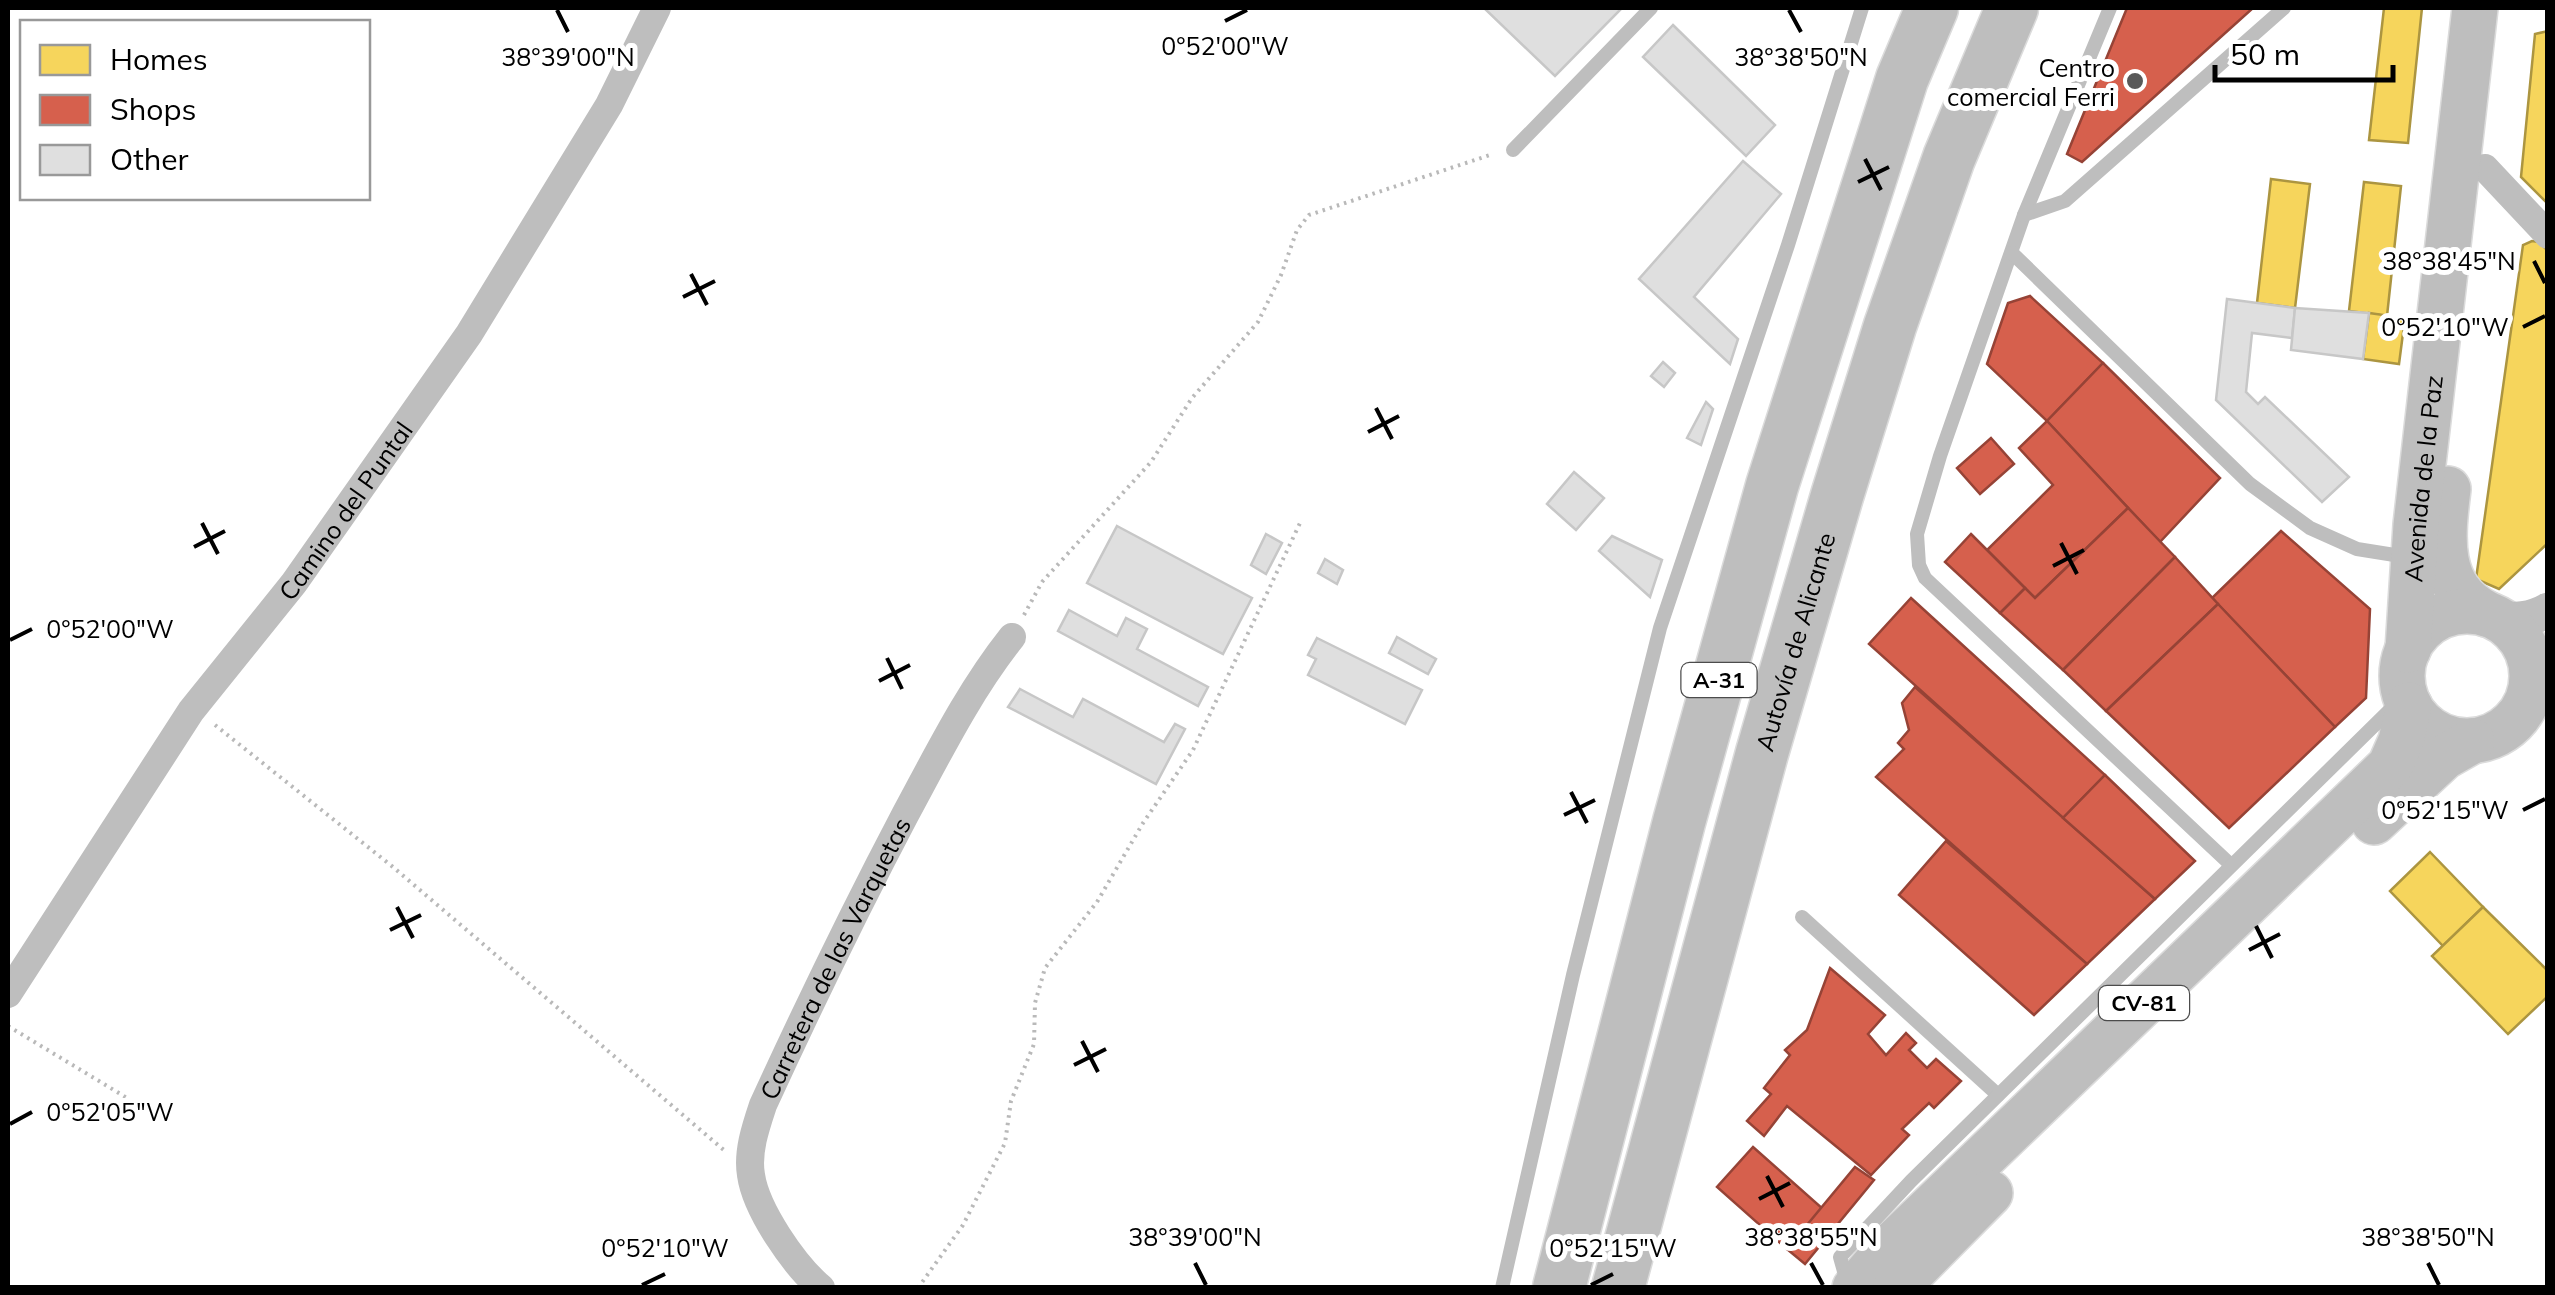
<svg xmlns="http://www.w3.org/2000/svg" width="2555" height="1295" viewBox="0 0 2555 1295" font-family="Mulish,sans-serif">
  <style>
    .homes { fill: #f6d55c; stroke: #ac9540; stroke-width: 2.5 }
    .shops { fill: #d6604d; stroke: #964336; stroke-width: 2.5 }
    .building { fill: #dfdfdf; stroke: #c7c7c7; stroke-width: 2.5 }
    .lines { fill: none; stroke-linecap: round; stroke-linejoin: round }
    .primary-casing { stroke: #dbdbdb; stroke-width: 48 }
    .motorway-casing { stroke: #dbdbdb; stroke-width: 55 }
    .path { stroke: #b9b9b9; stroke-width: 4; stroke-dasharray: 2.5 5; stroke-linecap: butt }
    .service { stroke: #bebebe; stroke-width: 14 }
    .minor { stroke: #bebebe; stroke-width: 28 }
    .tertiary { stroke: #bebebe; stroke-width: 35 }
    .primary { stroke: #bebebe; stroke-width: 45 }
    .motorway { stroke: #bebebe; stroke-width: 52 }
    .ticks { fill: none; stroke: #000; stroke-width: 4 }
    .poi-dot { fill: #595959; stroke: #fff; stroke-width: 4 }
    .labels { text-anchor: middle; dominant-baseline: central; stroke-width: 10; stroke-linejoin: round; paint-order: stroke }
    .shield { fill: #fff; stroke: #4c4c4c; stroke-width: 2.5 }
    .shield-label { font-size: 22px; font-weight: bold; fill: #000 }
    .poi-label { font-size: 25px; fill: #000; stroke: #fff; text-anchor: end }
    .street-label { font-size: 25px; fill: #000; stroke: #fff }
    .ticks-label { font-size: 25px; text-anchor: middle; fill: #000; stroke: #fff; stroke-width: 10; stroke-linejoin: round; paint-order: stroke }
  </style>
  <rect width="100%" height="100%" fill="#fff"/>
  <g class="homes">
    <polygon points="2384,8 2422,8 2408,143 2369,140"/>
    <polygon points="2548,31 2548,204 2521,177 2535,34"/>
    <polygon points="2271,179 2310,184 2295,308 2257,303"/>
    <polygon points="2364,182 2401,186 2387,316 2349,311"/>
    <polygon points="2532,241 2539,242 2548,251 2548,543 2499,589 2476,579 2523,245"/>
    <polygon points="2369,313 2405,318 2399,364 2363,359"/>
    <polygon points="2430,852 2483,907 2443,946 2390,891"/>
    <polygon points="2483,907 2548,971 2548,996 2508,1034 2432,956"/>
  </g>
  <g class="shops">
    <polygon points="2127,8 2253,8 2082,162 2067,154"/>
    <polygon points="2030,296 2103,363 2047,421 1987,364 2008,303"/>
    <polygon points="2103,363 2220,478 2160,542 2047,421"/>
    <polygon points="2047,421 2128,508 2035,598 1987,550 2053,485 2019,448"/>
    <polygon points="1991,438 2014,464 1980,494 1957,468"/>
    <polygon points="2128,508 2175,557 2063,670 2000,613 2025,588 2035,598"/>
    <polygon points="2281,531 2370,609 2366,698 2335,727 2212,598"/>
    <polygon points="1971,534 2025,588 2000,613 1945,562"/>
    <polygon points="2175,557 2218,604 2106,711 2063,670"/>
    <polygon points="1911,598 2105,775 2063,818 1869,644"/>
    <polygon points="2218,604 2335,727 2229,828 2106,711"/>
    <polygon points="1915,687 2155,899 2087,964 1876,777 1904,749 1898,743 1909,730 1902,703"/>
    <polygon points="2105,775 2195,861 2155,899 2063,818"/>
    <polygon points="1946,841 2087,964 2034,1015 1899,895"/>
    <polygon points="1830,968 1885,1015 1868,1034 1886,1055 1906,1033 1916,1043 1909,1050 1927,1068 1936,1059 1961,1081 1934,1108 1929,1103 1902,1129 1909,1135 1871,1175 1787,1106 1764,1136 1747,1121 1771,1094 1764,1088 1790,1055 1785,1050 1807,1030"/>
    <polygon points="1753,1147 1823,1209 1787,1249 1717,1187"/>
    <polygon points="1855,1167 1874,1180 1805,1264 1787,1249"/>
  </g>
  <g class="building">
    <polygon points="1484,8 1622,8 1555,76"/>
    <polygon points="1673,25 1775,125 1746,156 1643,57"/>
    <polygon points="1743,161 1781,194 1694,297 1738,339 1730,364 1639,279"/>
    <polygon points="2227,299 2295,308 2292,338 2252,333 2246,392 2258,404 2265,397 2349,477 2322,502 2216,400"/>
    <polygon points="2295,308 2369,313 2363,359 2291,350"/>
    <polygon points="1663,362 1675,373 1664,387 1651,376"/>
    <polygon points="1706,402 1713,409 1701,445 1687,438"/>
    <polygon points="1574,472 1604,498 1576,530 1547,504"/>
    <polygon points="1117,526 1252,598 1223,654 1087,583"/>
    <polygon points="1266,534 1282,543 1266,574 1251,565"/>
    <polygon points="1612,536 1662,560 1650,597 1599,551"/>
    <polygon points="1325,559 1343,570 1337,584 1318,573"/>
    <polygon points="1069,610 1117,636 1126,618 1147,629 1137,649 1208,687 1198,706 1058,631"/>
    <polygon points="1397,637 1436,659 1428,674 1389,653"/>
    <polygon points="1317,638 1422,690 1405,724 1308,675 1316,659 1308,655"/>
    <polygon points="1020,689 1073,717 1083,699 1164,742 1175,724 1185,729 1156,784 1008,707"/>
  </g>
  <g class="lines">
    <g class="primary-casing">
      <g id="primary">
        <path d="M2448,489C2442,538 2436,588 2487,614"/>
        <circle cx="2467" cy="676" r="65"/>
        <path id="s3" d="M2408,650L2416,525L2475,8"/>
        <polyline points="2374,822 2444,757 2472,741"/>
        <polyline points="1855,1288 1891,1246 2390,766 2401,741 2409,705"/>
        <polyline points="1896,1288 1990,1193"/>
      </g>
    </g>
    <g class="motorway-casing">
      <g id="motorway">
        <polyline points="1559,1288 1679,822 1772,486 1902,79 1932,8"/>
        <path id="s4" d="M1618,1288L1762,753L1837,496L1890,326L1949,158L2012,8"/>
      </g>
    </g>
    <g class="path">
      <polyline points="1024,615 1042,582 1151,462 1192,398 1258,322 1281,275 1297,230 1309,215 1493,154"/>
      <polyline points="215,725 393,867 725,1151"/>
      <polyline points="8,1026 137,1104"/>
      <polyline points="918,1288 963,1225 1005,1143 1011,1101 1034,1044 1035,1003 1045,968 1097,902 1143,823 1193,750 1301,521"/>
    </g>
    <g class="service">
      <polyline points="2110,8 2024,215 1940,456 1917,534 1919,565 1925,578 2231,865"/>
      <polyline points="1513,150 1651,8"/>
      <polyline points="2024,215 2065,201 2284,8"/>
      <polyline points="2012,253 2250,484 2310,528 2357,549 2407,557"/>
      <polyline points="1802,917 1998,1095"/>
      <polyline points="1847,1282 1840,1257 1911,1181 2395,705"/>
      <polyline points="1502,1288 1573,975 1660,628 1788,245 1862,8"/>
    </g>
    <g class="minor">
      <polyline points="2485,168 2548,235"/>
      <path id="s1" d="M8,994L191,711L294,583L469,334L609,105L657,8"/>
      <path id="s2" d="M821,1288C794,1265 756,1210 751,1175C747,1152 756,1126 763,1105C808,1007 855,910 905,815C938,754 969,691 1012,637"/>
    </g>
    <g class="tertiary">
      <path d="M2496,619C2515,620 2531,620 2548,610"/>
      <polyline points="2532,684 2548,653"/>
    </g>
    <use href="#primary" class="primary"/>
    <use href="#motorway" class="motorway"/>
  </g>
  <path class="ticks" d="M557,10L568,32M1789,10L1801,32M1225,21L1247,10M1865,159L1881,190M1858,182L1889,167M2534,261L2545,283M691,274L707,305M683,297L715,281M2523,327L2545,316M1376,408L1392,439M1368,432L1399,416M202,523L218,554M2061,543L2077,574M194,547L225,531M2053,566L2084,550M10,640L32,629M887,658L902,689M879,681L910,665M1571,792L1587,823M2523,810L2545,799M1564,815L1595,800M397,907L413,938M2256,926L2272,958M390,930L421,915M2249,950L2280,934M1082,1041L1098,1072M1074,1065L1106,1049M10,1124L32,1112M1767,1176L1783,1207M1759,1199L1790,1183M1195,1263L1206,1285M1811,1263L1823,1285M2428,1263L2439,1285M642,1285L665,1274M1591,1285L1613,1274"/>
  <circle class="poi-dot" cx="2135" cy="81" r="10"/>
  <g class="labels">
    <g class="shield">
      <rect x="1681.5" y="663" width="75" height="34" rx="8"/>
      <rect x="2099" y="986" width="90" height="34" rx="8"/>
    </g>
    <g class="shield-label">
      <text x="1719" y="680">A-31</text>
      <text x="2144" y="1003">CV-81</text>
    </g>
    <g class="poi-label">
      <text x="2115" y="67">Centro<tspan x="2115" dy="29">comercial Ferri</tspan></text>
    </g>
    <g class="street-label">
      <text stroke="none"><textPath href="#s3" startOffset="172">Avenida de la Paz</textPath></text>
      <text stroke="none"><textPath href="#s1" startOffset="590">Camino del Puntal</textPath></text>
      <text stroke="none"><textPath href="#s4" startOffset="670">Autovía de Alicante</textPath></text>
      <text stroke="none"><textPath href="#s2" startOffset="370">Carretera de las Varquetas</textPath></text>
    </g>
  </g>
  <g class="ticks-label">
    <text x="1225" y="55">0°52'00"W</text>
    <text x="568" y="66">38°39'00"N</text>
    <text x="1801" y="66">38°38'50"N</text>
    <text x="2449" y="270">38°38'45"N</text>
    <text x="2445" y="336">0°52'10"W</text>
    <text x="110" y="638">0°52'00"W</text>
    <text x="2445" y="819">0°52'15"W</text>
    <text x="110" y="1121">0°52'05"W</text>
    <text x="1195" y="1246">38°39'00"N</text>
    <text x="1811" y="1246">38°38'55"N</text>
    <text x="2428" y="1246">38°38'50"N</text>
    <text x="665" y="1257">0°52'10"W</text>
    <text x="1613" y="1257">0°52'15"W</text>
  </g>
  <rect width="2555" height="1295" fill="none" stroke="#000000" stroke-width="20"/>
  <rect x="20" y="20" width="350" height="180" fill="#ffffff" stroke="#999999" stroke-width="2.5"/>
  <rect x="40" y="45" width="50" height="30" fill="#f6d55c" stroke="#999999" stroke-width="2.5"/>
  <text x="110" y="70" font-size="30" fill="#000000">Homes</text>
  <rect x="40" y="95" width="50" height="30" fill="#d6604d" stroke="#999999" stroke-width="2.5"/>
  <text x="110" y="120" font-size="30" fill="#000000">Shops</text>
  <rect x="40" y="145" width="50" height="30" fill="#dfdfdf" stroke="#999999" stroke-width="2.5"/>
  <text x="110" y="170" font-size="30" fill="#000000">Other</text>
  <path d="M2215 65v15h178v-15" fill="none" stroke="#000000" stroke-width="5"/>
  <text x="2230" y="65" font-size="30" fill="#000000" stroke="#ffffff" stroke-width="8" paint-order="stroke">50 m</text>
</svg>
